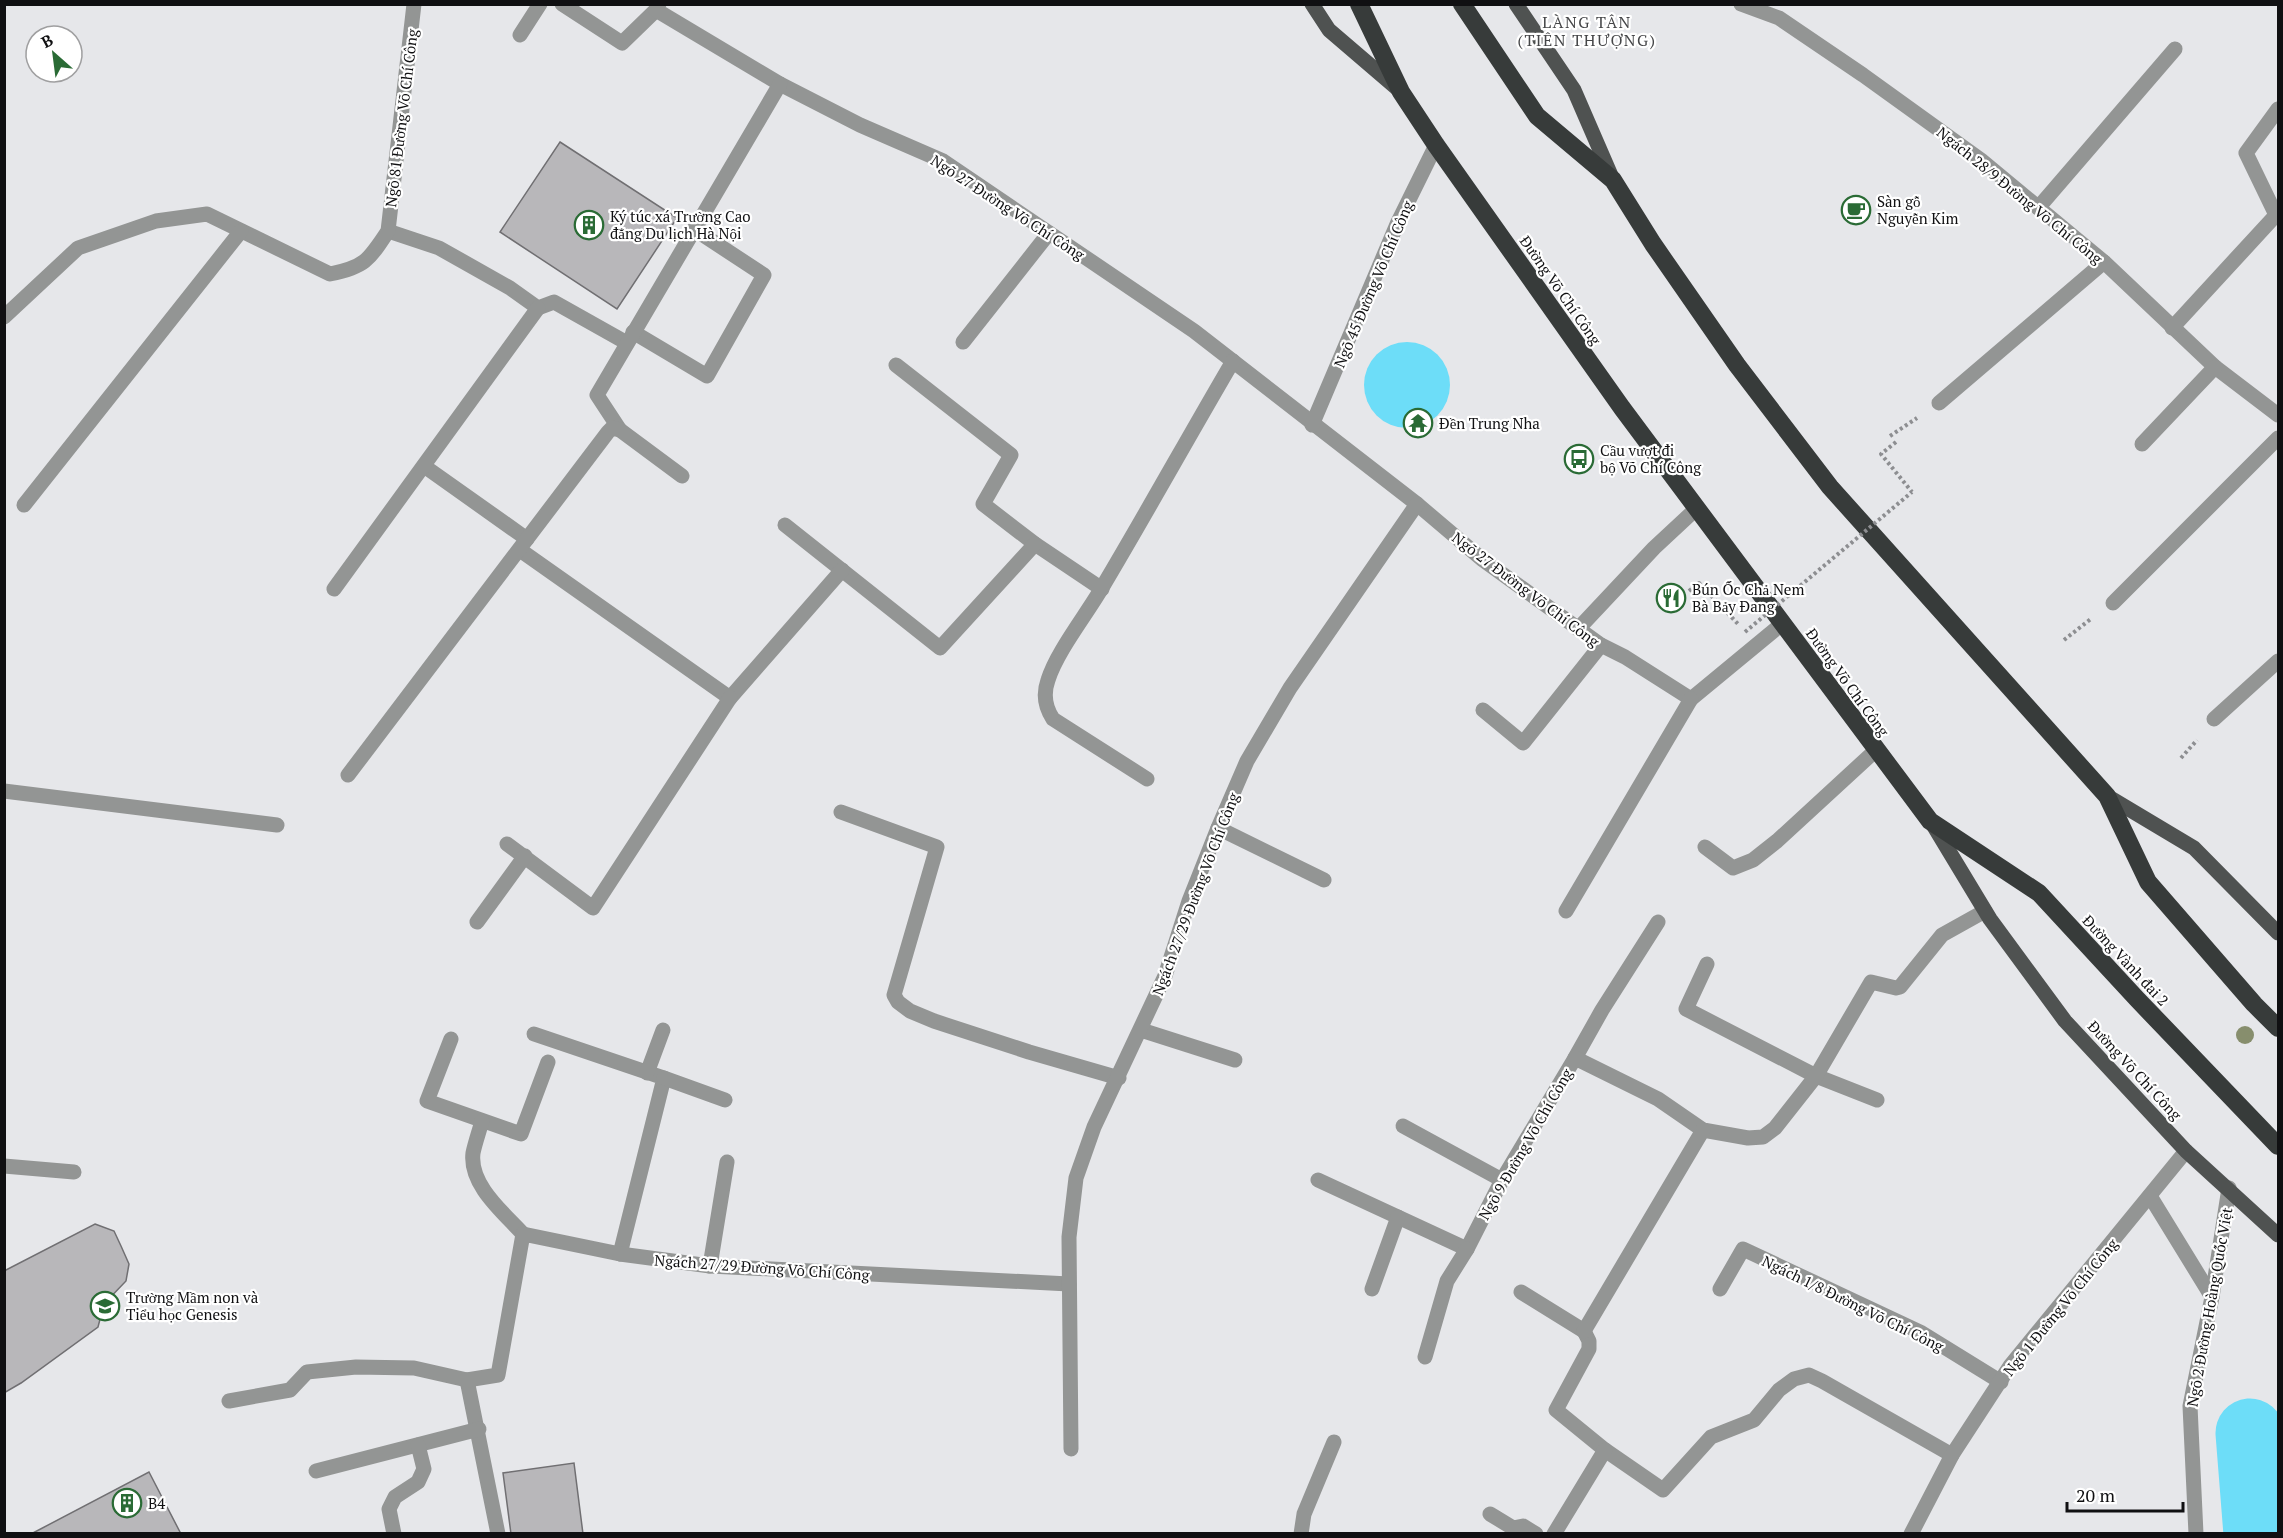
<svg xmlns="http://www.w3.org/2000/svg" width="2283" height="1538" viewBox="0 0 2283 1538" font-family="'PT Serif',serif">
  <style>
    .water { fill: #6dddf8 }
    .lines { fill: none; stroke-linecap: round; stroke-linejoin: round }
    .river { stroke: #6dddf8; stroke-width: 69 }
    .building { fill: #b8b7ba; stroke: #706f72; stroke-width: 1.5 }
    .path { stroke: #8d8e91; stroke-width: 4; stroke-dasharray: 3 3; stroke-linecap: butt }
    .lane { stroke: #939594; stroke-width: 15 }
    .street { stroke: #939594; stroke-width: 15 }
    .primary { stroke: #4f5251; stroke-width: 15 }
    .highway { stroke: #373b3a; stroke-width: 18 }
    .path-bridge { stroke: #8d8e91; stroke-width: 4; stroke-dasharray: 3 3; stroke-linecap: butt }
    .tree { fill: #878e6d }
    .labels { text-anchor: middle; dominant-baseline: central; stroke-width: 4.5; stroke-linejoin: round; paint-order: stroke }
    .street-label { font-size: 15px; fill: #101012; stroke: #fff }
    .poi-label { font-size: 15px; fill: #101012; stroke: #fff; text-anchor: start }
    .neighbourhood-label { font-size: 16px; letter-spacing: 1.5px; fill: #454648; stroke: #fff }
  </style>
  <rect width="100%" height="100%" fill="#e6e7ea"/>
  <circle class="water" cx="1407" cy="385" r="43"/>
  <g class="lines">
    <polyline class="river" points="2250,1433 2258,1534"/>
  </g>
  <g class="building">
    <polygon points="560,142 677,218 617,309 500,232"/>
    <polygon points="95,1224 114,1231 121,1246 129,1264 126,1281 104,1304 98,1327 21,1383 4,1393 4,1271"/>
    <polygon points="574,1463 583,1534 511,1534 503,1473"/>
    <polygon points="149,1472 181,1534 31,1534"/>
  </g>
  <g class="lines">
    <g class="path">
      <polyline points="1890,436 1917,418"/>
      <polyline points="1896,442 1881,454 1912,492"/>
      <polyline points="1689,591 1699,583 1739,625"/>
      <polyline points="2064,640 2092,618"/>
      <polyline points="2181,758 2197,740"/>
    </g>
    <g class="lane">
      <polyline points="562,4 622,43 656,10"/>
      <polyline points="659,4 656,10 780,84 860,125 943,161 1194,331 1417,504 1483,560 1601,645 1625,657 1691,699 1783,623"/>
      <polyline points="1741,4 1779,18 1863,75 1981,160 2104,262 2215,367 2278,415"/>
      <polyline points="520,35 540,4"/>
      <polyline points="2038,208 2175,49"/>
      <polyline points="388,231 439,248 510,288 538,308 554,302 627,343"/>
      <path d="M4,317L78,248L156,221L207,214L330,274C365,267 369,260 388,231L414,4"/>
      <polyline points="2172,328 2276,215 2246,153 2278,109"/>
      <polyline points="633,332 707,376 764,275 694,229"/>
      <polyline points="963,342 1049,233"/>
      <polyline points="896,365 1011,455 983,504 1035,544 1102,589"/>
      <polyline points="1939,403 2104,262"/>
      <polyline points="1312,425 1398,222 1436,145"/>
      <polyline points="620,430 597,395 780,84"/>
      <polyline points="2142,444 2215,367"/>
      <polyline points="424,466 527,539"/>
      <polyline points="24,505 241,231"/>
      <polyline points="785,525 940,648 1035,544"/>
      <polyline points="520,550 730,698 842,570"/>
      <polyline points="334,589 538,308"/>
      <polyline points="2113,603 2278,438"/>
      <polyline points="1578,629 1654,548 1697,508"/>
      <polyline points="1483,710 1523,743 1601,645"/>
      <polyline points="2214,719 2278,661"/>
      <polyline points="348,775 608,432 612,428 620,430 682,476"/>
      <path d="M1147,779L1053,719C1045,707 1043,694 1048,680C1057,651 1087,614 1103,586C1147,512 1189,436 1233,361"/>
      <polyline points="4,791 277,825"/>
      <polyline points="841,812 937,847 894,995 898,1002 910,1011 934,1021 1029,1052 1119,1078"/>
      <polyline points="1218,828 1324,880"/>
      <polyline points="507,844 593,908 730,698"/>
      <polyline points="1705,847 1733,868 1753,860 1777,841 1876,750"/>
      <polyline points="1566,911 1691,699"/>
      <polyline points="477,922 525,856"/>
      <polyline points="1707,964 1686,1009 1816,1076 1877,1100"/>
      <polyline points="1141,1030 1235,1060"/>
      <polyline points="534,1034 664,1078 620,1254"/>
      <polyline points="451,1039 427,1101 521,1134 548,1062"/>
      <polyline points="1575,1058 1602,1010 1658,922"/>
      <polyline points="647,1073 663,1030"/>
      <polyline points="664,1078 725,1100"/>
      <path d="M482,1121C479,1132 475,1143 473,1153C469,1185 504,1213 523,1234"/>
      <polyline points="1403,1126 1502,1180"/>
      <polyline points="1318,1180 1467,1249 1502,1180 1575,1058 1658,1099 1703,1130 1748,1138 1763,1137 1775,1128 1816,1076 1871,982 1896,988 1900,987 1942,935 1985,911"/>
      <polyline points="710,1266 727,1162"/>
      <polyline points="1372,1289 1398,1217"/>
      <polyline points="1720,1289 1743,1249 1920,1332 2001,1382"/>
      <polyline points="1521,1292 1584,1331"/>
      <polyline points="1584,1331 1589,1341 1589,1349 1556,1410 1605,1450 1663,1490 1711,1437 1754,1420 1779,1390 1794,1379 1809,1375 1822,1381 1952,1455"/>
      <polyline points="1584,1331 1703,1130"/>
      <polyline points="1425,1357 1447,1281 1467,1249"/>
      <polyline points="467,1380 498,1534"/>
      <polyline points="229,1401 290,1390 307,1372 356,1367 414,1368 467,1380 498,1375 523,1234 620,1254 710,1266 1069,1284"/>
      <polyline points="1071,1449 1069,1237 1076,1178 1094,1127 1165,976 1189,901 1218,828 1247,761 1290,688 1417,504"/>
      <polyline points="316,1471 479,1429"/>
      <polyline points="1490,1514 1513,1528 1523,1526 1536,1534"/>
      <polyline points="394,1534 389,1509 395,1497 418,1482 424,1469 418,1445"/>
      <polyline points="1301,1534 1304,1514 1334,1442"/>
      <polyline points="1554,1534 1605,1450"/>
      <polyline points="1911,1534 1952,1455 2010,1366 2186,1151"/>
    </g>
    <g class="street">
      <polyline points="4,1166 74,1172"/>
      <polyline points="2150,1196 2212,1297"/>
      <polyline points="2196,1534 2190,1406 2212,1297 2229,1188"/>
    </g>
    <g class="primary">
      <polyline points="1312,4 1329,30 1399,90"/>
      <polyline points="1516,4 1574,90 1613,180"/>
      <polyline points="2107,796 2194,848 2278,933"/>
      <polyline points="1932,823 1990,919 2065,1021 2186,1151 2278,1235"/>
    </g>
    <g class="highway">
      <polyline points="1359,4 1401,92 1436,145 1622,408 1930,821 2039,893 2137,999 2278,1146"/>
      <polyline points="1462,4 1537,116 1613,180 1653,244 1737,365 1830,487 2107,796 2148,882 2254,1004 2278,1028"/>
    </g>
    <polyline class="path-bridge" points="1745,632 1912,492"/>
  </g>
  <circle class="tree" cx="2245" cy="1035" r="9"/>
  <defs>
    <g id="cafe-ring" transform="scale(1.5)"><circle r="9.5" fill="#fff" stroke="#2a6b35" stroke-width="1.5"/><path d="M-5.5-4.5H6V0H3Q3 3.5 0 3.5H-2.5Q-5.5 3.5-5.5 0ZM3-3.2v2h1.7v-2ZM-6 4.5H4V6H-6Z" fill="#2a6b35"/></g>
    <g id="building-ring" transform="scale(1.5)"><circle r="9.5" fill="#fff" stroke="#2a6b35" stroke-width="1.5"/><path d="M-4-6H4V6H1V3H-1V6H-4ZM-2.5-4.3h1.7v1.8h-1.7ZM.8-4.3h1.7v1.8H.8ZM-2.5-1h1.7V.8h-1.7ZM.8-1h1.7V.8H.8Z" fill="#2a6b35"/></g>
    <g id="temple-ring" transform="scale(1.5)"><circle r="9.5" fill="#fff" stroke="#2a6b35" stroke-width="1.5"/><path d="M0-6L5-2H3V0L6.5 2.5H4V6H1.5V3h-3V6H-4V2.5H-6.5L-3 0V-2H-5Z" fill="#2a6b35"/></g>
    <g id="bus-ring" transform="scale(1.5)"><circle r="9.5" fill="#fff" stroke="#2a6b35" stroke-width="1.5"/><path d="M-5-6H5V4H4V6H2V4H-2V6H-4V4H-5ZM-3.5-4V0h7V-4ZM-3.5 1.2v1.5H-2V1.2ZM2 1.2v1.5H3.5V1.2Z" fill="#2a6b35"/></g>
    <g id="restaurant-ring" transform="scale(1.5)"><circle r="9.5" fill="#fff" stroke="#2a6b35" stroke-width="1.5"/><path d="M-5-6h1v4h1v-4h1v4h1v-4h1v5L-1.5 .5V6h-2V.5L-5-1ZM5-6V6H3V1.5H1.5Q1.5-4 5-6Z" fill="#2a6b35"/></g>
    <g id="school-ring" transform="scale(1.5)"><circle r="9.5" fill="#fff" stroke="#2a6b35" stroke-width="1.5"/><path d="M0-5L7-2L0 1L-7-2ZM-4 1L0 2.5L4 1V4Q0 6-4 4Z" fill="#2a6b35"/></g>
  </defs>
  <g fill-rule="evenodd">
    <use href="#cafe-ring" x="1856" y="210"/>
    <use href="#building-ring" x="589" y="225"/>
    <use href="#temple-ring" x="1418" y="423"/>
    <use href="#bus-ring" x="1579" y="459"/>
    <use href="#restaurant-ring" x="1671" y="598"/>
    <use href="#school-ring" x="105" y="1306"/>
    <use href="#building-ring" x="127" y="1503"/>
  </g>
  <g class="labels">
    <g class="street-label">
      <text transform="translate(401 118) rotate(-83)">Ngõ 81 Đường Võ Chí Công</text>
      <text transform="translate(2020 195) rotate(39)">Ngách 28/9 Đường Võ Chí Công</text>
      <text transform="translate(1008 207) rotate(33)">Ngõ 27 Đường Võ Chí Công</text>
      <text transform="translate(1373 284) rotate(-67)">Ngõ 45 Đường Võ Chí Công</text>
      <text transform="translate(1561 290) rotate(55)">Đường Võ Chí Công</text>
      <text transform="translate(1526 589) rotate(37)">Ngõ 27 Đường Võ Chí Công</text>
      <text transform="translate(1848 682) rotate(54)">Đường Võ Chí Công</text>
      <text transform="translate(1195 894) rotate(-69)">Ngách 27/29 Đường Võ Chí Công</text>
      <text transform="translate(2126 960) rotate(47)">Đường Vành đai 2</text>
      <text transform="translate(2135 1070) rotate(47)">Đường Võ Chí Công</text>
      <text transform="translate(1525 1144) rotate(-60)">Ngõ 9 Đường Võ Chí Công</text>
      <text transform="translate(762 1267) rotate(4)">Ngách 27/29 Đường Võ Chí Công</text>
      <text transform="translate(1853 1303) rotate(26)">Ngách 1/8 Đường Võ Chí Công</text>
      <text transform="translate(2060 1307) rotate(-51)">Ngõ 1 Đường Võ Chí Công</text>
      <text transform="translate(2209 1307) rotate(-80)">Ngõ 2 Đường Hoàng Quốc Việt</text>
    </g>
    <g class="poi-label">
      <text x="1877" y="201">Sàn gỗ<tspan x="1877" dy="17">Nguyễn Kim</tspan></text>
      <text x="610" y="216">Ký túc xá Trường Cao<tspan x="610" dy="17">đẳng Du lịch Hà Nội</tspan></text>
      <text x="1439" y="423">Đền Trung Nha</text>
      <text x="1600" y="450">Cầu vượt đi<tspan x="1600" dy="17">bộ Võ Chí Công</tspan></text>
      <text x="1692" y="589">Bún Ốc Chả Nem<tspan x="1692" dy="17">Bà Bảy Đang</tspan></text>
      <text x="126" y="1297">Trường Mầm non và<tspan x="126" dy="17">Tiểu học Genesis</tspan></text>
      <text x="148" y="1503">B4</text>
    </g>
    <g class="neighbourhood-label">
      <text x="1587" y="22">LÀNG TÂN<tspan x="1587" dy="18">(TIÊN THƯỢNG)</tspan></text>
    </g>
  </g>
  <rect width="2283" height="1538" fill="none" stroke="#101012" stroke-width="12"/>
  <g transform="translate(54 54) rotate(332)"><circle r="28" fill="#ffffff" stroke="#9f9fa0" stroke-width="1.5"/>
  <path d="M0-4.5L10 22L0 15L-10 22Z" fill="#2a6b35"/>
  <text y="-9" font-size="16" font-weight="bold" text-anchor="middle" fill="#101012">B</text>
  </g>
  <path d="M2067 1502v9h116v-9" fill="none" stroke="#101012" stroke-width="3"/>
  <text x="2076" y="1502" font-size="18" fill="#101012" stroke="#ffffff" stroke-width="4.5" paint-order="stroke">20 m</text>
</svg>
